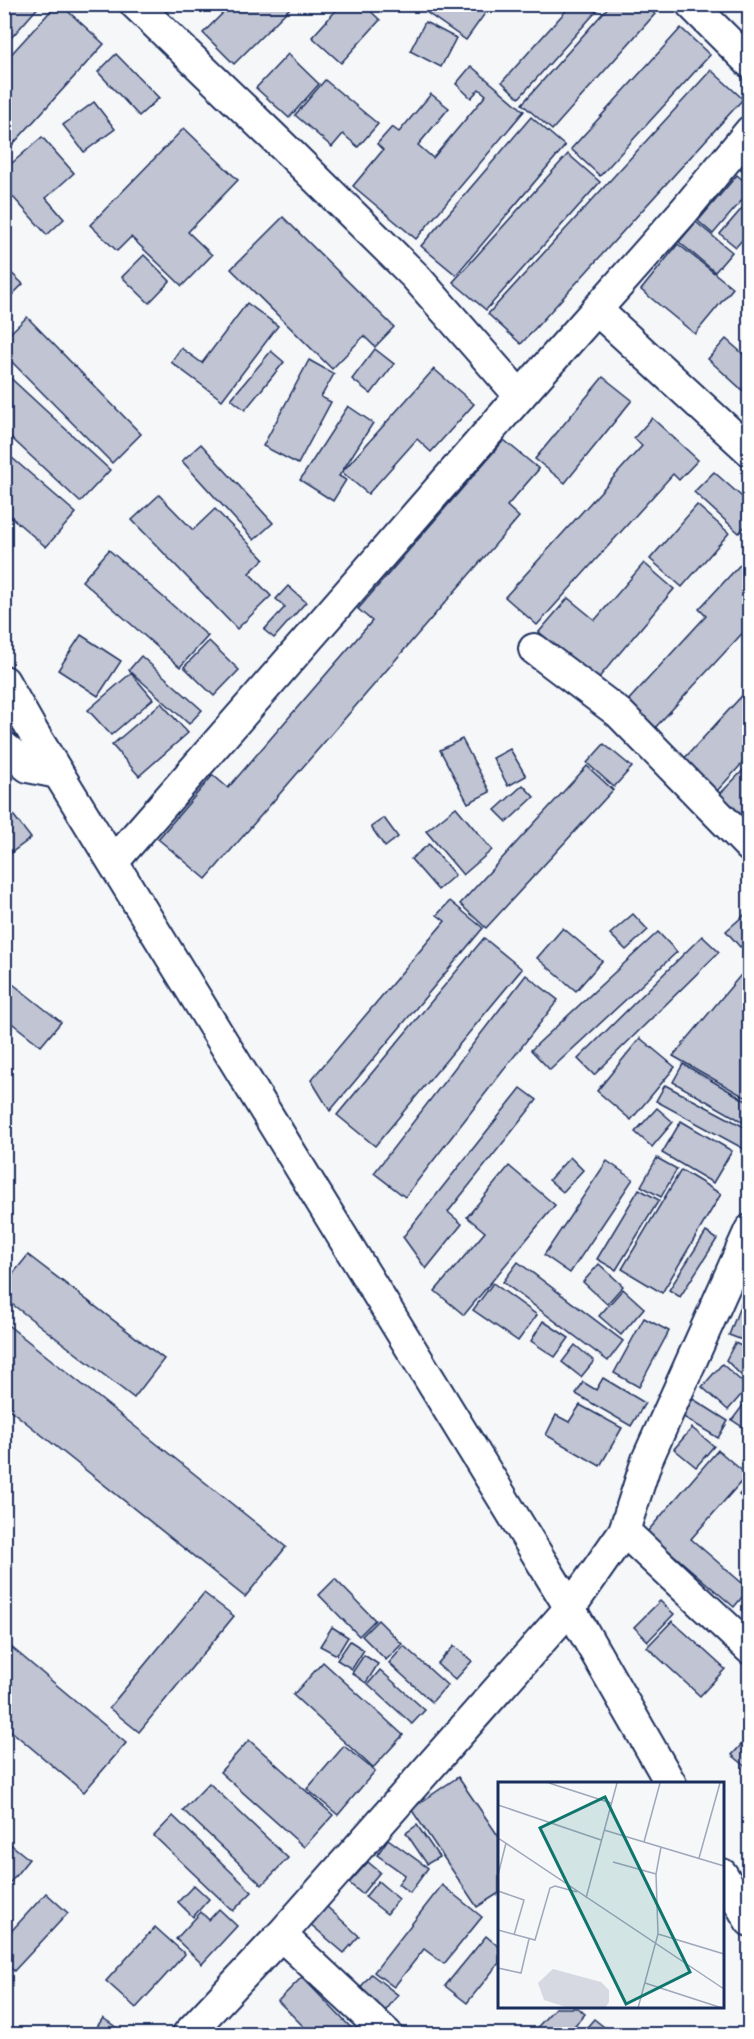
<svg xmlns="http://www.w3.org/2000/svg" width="754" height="2039" viewBox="0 0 754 2039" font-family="Delius,sans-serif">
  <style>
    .building { fill: #c0c4d3; stroke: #1b2f5e; stroke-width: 1.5 }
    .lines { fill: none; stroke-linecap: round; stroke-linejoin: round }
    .street-casing { stroke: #1b2f5e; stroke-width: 34 }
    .street { stroke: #fff; stroke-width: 30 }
    .inset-road { fill: none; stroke: #9ea7bb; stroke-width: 1.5 }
    .view { fill: #0f766e; fill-opacity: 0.15; stroke: #0f766e; stroke-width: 3 }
    .inset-edge { fill: none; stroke: #1b2f5e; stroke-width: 3 }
  </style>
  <rect width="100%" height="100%" fill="#f6f7f9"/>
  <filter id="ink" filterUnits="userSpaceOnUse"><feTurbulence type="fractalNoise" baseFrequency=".0167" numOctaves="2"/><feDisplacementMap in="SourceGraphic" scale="12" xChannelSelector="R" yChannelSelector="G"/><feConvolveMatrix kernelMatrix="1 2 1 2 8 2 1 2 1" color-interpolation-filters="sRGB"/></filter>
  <g filter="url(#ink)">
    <g class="building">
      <polygon points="6,4 41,4 4,46 4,11 8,6"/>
      <polygon points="57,4 60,4 104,44 4,154 4,62"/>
      <polygon points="232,4 294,4 234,64 203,33"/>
      <polygon points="342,4 363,4 380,20 341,63 312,37"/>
      <polygon points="431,4 476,4 486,12 466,40 426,12"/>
      <polygon points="572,4 603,4 519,98 502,82"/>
      <polygon points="611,4 644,4 655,14 552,130 522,104"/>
      <polygon points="425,22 456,38 441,67 410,51"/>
      <polygon points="681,28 710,55 600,176 571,149"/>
      <polygon points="116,54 159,98 139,116 98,72"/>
      <polygon points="288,54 319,84 289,118 256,88"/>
      <polygon points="471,66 524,111 416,239 353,186 383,150 377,144 392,127 399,132 431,94 449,108 418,145 433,158 486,95 479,89 471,98 456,84"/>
      <polygon points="711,70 743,99 521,344 488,314"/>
      <polygon points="325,80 378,124 358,147 343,134 332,147 295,115"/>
      <polygon points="94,102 115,129 84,152 63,125"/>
      <polygon points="531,117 565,146 456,275 421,246"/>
      <polygon points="184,128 238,180 188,232 212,255 182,286 131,237 117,251 90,225"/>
      <polygon points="42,137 74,173 46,198 64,219 47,235 4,187 4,170"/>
      <polygon points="750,153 750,177 737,166"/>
      <polygon points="568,154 600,182 486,310 453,282"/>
      <polygon points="737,175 750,186 750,191 713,234 698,221"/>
      <polygon points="750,199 750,231 736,247 720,234"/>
      <polygon points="283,217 394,327 375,347 364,336 332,369 231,269"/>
      <polygon points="696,222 732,252 715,272 679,242"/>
      <polygon points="678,244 733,288 695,334 641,290"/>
      <polygon points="144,255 170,281 149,303 122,277"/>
      <polygon points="4,266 23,284 4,303"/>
      <polygon points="247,303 278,326 222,400 171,362 181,348 202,363"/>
      <polygon points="27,317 141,434 112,463 4,354 4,339"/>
      <polygon points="726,339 750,360 750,397 708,359"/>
      <polygon points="375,349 394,364 371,394 352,379"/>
      <polygon points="271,351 284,362 245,410 231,399"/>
      <polygon points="309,360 334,374 321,397 331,402 298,464 263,446"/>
      <polygon points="434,369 474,404 431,452 417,439 368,494 342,472"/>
      <polygon points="4,372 110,470 80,502 4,431"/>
      <polygon points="603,377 632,400 565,483 535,459"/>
      <polygon points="348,406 373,423 339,476 346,480 333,501 300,480"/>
      <polygon points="652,418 698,460 679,480 673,474 537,625 505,597 642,446 634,438"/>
      <polygon points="504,440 539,469 507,506 519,517 206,879 158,839 213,775 228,788 372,621 358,609"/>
      <polygon points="201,444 273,523 254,540 182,461"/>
      <polygon points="4,451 76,513 46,547 4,511"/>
      <polygon points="714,472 750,504 750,521 739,533 694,492"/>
      <polygon points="159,495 193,530 215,509 264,559 249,573 271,596 237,629 132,520"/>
      <polygon points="697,505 729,533 682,587 650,559"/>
      <polygon points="109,550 208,636 180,667 82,581"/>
      <polygon points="750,554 750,625 653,730 624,705 706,616 699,609"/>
      <polygon points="644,563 674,589 596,681 539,632 568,598 595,620"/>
      <polygon points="288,586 306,602 274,638 264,630 285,607 276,599"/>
      <polygon points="81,635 121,661 98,696 58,670"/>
      <polygon points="209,641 239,670 214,696 184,667"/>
      <polygon points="141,656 202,710 189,724 129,670"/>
      <polygon points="131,673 153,699 111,735 88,710"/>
      <polygon points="750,687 750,755 716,792 682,761"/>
      <polygon points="161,703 188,733 139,776 112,745"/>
      <polygon points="462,739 490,792 468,803 440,750"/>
      <polygon points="604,744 632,767 614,787 587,763"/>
      <polygon points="510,749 526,776 508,786 493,758"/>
      <polygon points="750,763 750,811 744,817 720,794"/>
      <polygon points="587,766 613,790 486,928 460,904"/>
      <polygon points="523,785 534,797 507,822 495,810"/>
      <polygon points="4,803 31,838 4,858"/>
      <polygon points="456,807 492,850 463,875 426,831"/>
      <polygon points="384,818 398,837 385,847 371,827"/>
      <polygon points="429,844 455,875 438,890 411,859"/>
      <polygon points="450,901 483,928 330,1111 311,1080 445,921 437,915"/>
      <polygon points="750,910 750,939 740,947 726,931"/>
      <polygon points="633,914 648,930 626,950 610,934"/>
      <polygon points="563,928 602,961 576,991 537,958"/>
      <polygon points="658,932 677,952 550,1070 531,1050"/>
      <polygon points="702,936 719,952 594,1075 578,1059"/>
      <polygon points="484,938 522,969 375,1146 337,1115"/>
      <polygon points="750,964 750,1019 746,1023 750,1027 750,1100 673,1056"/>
      <polygon points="526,975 558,1000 405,1197 374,1173"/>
      <polygon points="4,977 61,1022 41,1046 4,1017"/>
      <polygon points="640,1038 675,1067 631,1120 597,1091"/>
      <polygon points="683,1064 750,1103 750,1126 673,1082"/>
      <polygon points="665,1085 750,1130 750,1139 744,1149 656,1101"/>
      <polygon points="521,1088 537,1100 448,1212 462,1224 426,1269 403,1237"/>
      <polygon points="657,1108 673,1122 652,1147 635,1132"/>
      <polygon points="681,1121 732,1151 713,1183 662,1153"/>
      <polygon points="570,1157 583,1170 563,1192 549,1180"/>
      <polygon points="657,1158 677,1169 661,1197 641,1186"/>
      <polygon points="607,1161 633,1179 570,1273 544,1255"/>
      <polygon points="509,1166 555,1205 464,1315 435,1291 485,1232 467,1217"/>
      <polygon points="681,1170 721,1194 662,1293 622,1269"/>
      <polygon points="639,1189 659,1200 616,1270 597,1259"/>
      <polygon points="706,1232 717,1239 680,1297 669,1290"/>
      <polygon points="28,1255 164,1359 134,1398 4,1298 4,1285"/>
      <polygon points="518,1262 623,1341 608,1361 503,1282"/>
      <polygon points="599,1264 623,1286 607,1304 583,1282"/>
      <polygon points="493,1283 537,1315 518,1341 473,1310"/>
      <polygon points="747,1288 750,1289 750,1343 729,1335"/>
      <polygon points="623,1289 644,1308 621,1335 599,1316"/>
      <polygon points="644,1318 669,1331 639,1387 614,1373"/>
      <polygon points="543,1321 569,1338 555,1357 531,1341"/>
      <polygon points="4,1322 286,1547 245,1597 4,1405"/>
      <polygon points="735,1343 750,1350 750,1376 747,1381 726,1360"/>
      <polygon points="575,1345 594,1361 581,1377 562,1362"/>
      <polygon points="722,1364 748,1387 728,1410 702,1387"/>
      <polygon points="603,1378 645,1403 631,1426 576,1394 583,1382 596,1390"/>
      <polygon points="750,1396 750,1432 732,1420"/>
      <polygon points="693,1399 728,1421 718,1438 682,1416"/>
      <polygon points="580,1405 622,1428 600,1466 546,1435 556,1415 569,1422"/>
      <polygon points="692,1428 714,1446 696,1467 674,1449"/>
      <polygon points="718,1450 747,1475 691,1539 749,1589 734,1607 647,1532"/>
      <polygon points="750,1482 750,1504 739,1495"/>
      <polygon points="335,1579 375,1620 359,1636 319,1595"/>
      <polygon points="204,1593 234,1616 139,1732 109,1708"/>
      <polygon points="660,1601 674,1614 648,1641 634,1627"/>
      <polygon points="378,1620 402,1644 386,1660 362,1636"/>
      <polygon points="672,1621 725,1669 700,1696 647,1647"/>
      <polygon points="332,1627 348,1637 337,1655 320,1646"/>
      <polygon points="4,1641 126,1743 84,1792 4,1725"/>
      <polygon points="350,1641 364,1650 352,1669 337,1660"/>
      <polygon points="404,1646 447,1685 432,1702 389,1663"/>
      <polygon points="454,1646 472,1661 455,1680 437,1664"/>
      <polygon points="364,1655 378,1664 366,1683 352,1673"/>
      <polygon points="323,1662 403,1735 373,1768 293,1695"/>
      <polygon points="380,1670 425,1710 412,1724 368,1684"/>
      <polygon points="750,1735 750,1770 732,1755"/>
      <polygon points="249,1740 333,1815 304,1847 220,1772"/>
      <polygon points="344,1746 375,1771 338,1815 307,1789"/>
      <polygon points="458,1777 499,1837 499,1893 477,1907 411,1809"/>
      <polygon points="209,1783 288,1858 262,1885 183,1810"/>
      <polygon points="173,1816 252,1892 233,1911 154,1836"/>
      <polygon points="417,1825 439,1857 427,1864 406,1833"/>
      <polygon points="4,1839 29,1859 4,1890"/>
      <polygon points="388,1839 428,1868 410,1893 398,1884 405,1875 377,1855"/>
      <polygon points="368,1862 380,1872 362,1894 349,1883"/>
      <polygon points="378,1881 399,1899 387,1914 365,1897"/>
      <polygon points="194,1885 209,1899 193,1917 178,1902"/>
      <polygon points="442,1885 482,1917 444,1964 424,1949 394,1987 374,1972"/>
      <polygon points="46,1893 68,1913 14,1971 4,1962 4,1939"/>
      <polygon points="325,1905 359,1936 344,1953 309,1923"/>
      <polygon points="219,1909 237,1926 202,1964 176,1939 201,1912 209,1920"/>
      <polygon points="155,1927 185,1954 136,2008 106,1981"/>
      <polygon points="486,1936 499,1947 499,1963 467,2003 445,1986"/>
      <polygon points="371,1974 398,1995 383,2014 356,1993"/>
      <polygon points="302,1977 357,2034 311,2034 278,2001"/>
      <polygon points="555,2008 578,2008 585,2014 567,2034 531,2034"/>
      <polygon points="103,2018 120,2030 117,2034 92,2034"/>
      <polygon points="594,2019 613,2034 581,2034"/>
    </g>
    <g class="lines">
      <g class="street-casing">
        <g id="street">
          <polyline points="135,4 291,154 415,276 520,396"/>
          <polyline points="691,4 750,63"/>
          <polyline points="597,310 750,451"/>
          <polyline points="534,649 619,713 750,847"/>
          <polyline points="4,681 33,732 570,1608 671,1784"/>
          <polyline points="4,747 28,767 58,773"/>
          <polyline points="114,861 520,396 684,211 750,131"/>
          <polyline points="624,1531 750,1649"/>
          <polyline points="722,1874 750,1921"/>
          <polyline points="281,1935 387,2034"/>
          <polyline points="188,2034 281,1935 570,1608 624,1531 647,1460 750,1230"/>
        </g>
      </g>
      <use href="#street" class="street"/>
    </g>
  </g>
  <g transform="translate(498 1782)">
    <rect width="226" height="226" fill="#f6f7f9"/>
    <path d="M55,187L103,200L111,208V220L107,226H71L46,218L40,201Z" fill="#d6d9e2"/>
    <path class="inset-road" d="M51,1L113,21M0,23L103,58M106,48L226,84M0,56L226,207M146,60L162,1M201,76L222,1M115,80L158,92M0,93L8,61M0,109L26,118L16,153M88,116L119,1M0,148L37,158L52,106L57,104L79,110M160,152L226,172M0,186L23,191L31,157M147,201L224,226M140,226L160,152L158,92L163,65"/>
    <path class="view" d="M107,15L192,190L128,222L42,46Z"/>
    <rect width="226" height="226" class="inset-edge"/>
  </g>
  <rect width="754" height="2039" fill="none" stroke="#fff" stroke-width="24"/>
  <rect x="12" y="12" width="730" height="2015" fill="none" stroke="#1b2f5e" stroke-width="2" filter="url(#ink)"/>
</svg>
